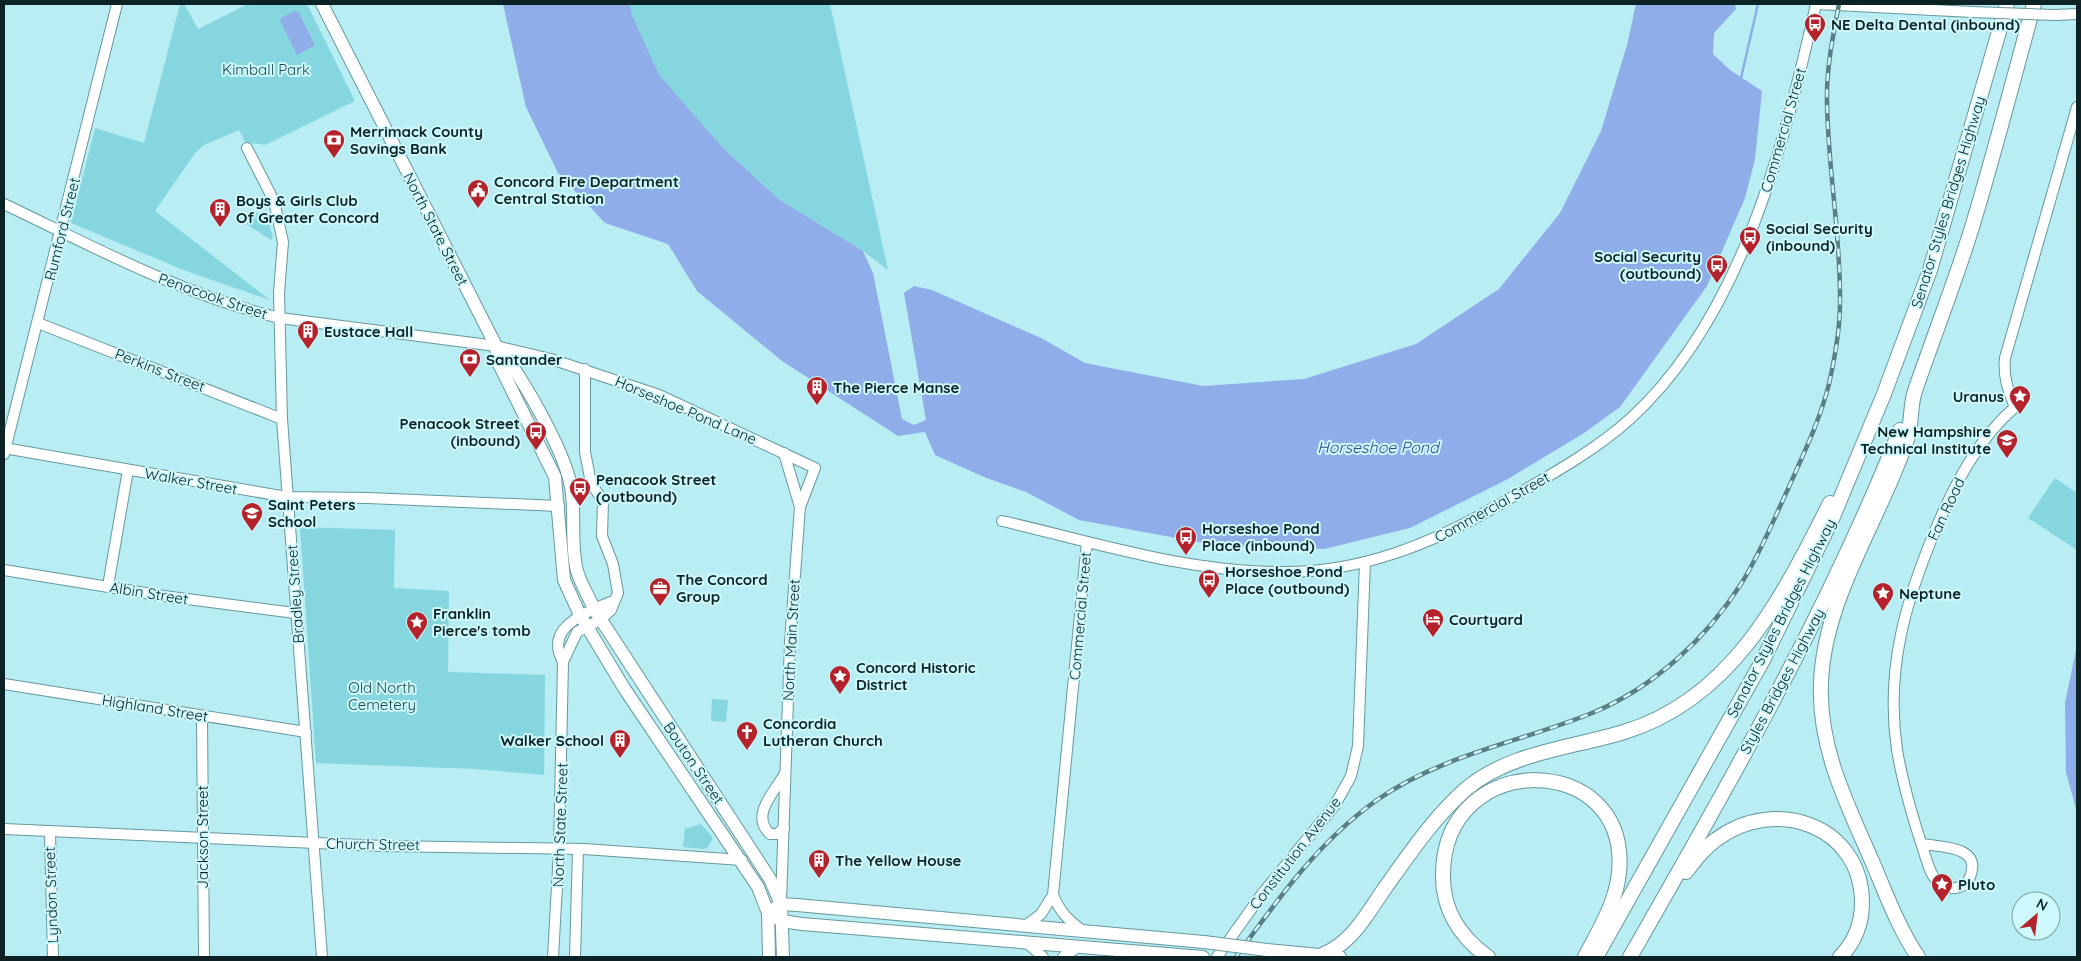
<svg xmlns="http://www.w3.org/2000/svg" width="2081" height="961" viewBox="0 0 2081 961" font-family="Quicksand,sans-serif">
  <style>
    .green { fill: #86d6df }
    .water { fill: #8fade9 }
    .lines { fill: none; stroke-linecap: round; stroke-linejoin: round }
    .stream { stroke: #8fade9; stroke-width: 2.5 }
    .minor-casing { stroke: #65989e; stroke-width: 12 }
    .major-casing { stroke: #65989e; stroke-width: 14 }
    .highway-casing { stroke: #65989e; stroke-width: 16 }
    .minor { stroke: #fff; stroke-width: 10 }
    .major { stroke: #fff; stroke-width: 12 }
    .highway { stroke: #fff; stroke-width: 14 }
    .rail-casing { stroke: #5a7f83; stroke-width: 4.5 }
    .rail { stroke: #cdf9fd; stroke-width: 2.5; stroke-dasharray: 8; stroke-linecap: butt }
    .minor-bridge-casing { stroke: #65989e; stroke-width: 12; stroke-linecap: butt }
    .major-bridge-casing { stroke: #65989e; stroke-width: 14; stroke-linecap: butt }
    .minor-bridge { stroke: #fff; stroke-width: 10 }
    .major-bridge { stroke: #fff; stroke-width: 12 }
    .labels { text-anchor: middle; dominant-baseline: central; stroke-width: 4; stroke-linejoin: round; paint-order: stroke }
    .poi-label { font-size: 15px; font-weight: bold; fill: #0c2224; stroke: #cdf9fd; text-anchor: start }
    .park-label { font-size: 15px; fill: #18464a; stroke: #cdf9fd }
    .street-label { font-size: 15px; fill: #0c2224; stroke: #cdf9fd }
    .water-label { font-size: 16px; font-style: italic; fill: #29488f; stroke: #cdf9fd }
  </style>
  <rect width="100%" height="100%" fill="#b7edf3"/>
  <g class="green">
    <polygon points="180,4 184,4 198,29 248,4 307,4 355,101 265,145 245,142 239,130 204,145 195,153 155,211 270,300 186,271 71,223 95,128 144,143"/>
    <polygon points="630,4 830,4 888,270 863,251 780,200 724,149 658,75 632,15"/>
    <polygon points="254,213 266,214 273,237 271,240 246,224"/>
    <polygon points="2055,478 2077,493 2077,550 2028,518"/>
    <polygon points="300,527 395,530 394,588 449,591 448,672 545,675 544,775 475,769 316,763"/>
    <polygon points="712,699 728,700 726,722 711,721"/>
    <polygon points="701,824 713,838 708,847 703,849 683,847 685,829"/>
  </g>
  <g class="water">
    <polygon points="503,4 630,4 632,15 659,75 724,149 780,200 863,251 873,273 902,419 914,425 926,420 904,293 914,286 932,290 1043,339 1085,363 1203,386 1304,379 1416,344 1499,289 1560,213 1601,131 1627,45 1636,4 1735,4 1736,9 1714,33 1713,54 1730,70 1762,91 1755,159 1745,198 1707,286 1620,407 1584,433 1508,479 1410,528 1324,549 1214,545 1079,520 1026,492 984,477 935,455 925,432 898,436 782,361 697,291 668,244 605,223 558,173 526,107"/>
    <polygon points="295,11 299,13 315,45 297,55 279,19"/>
    <polygon points="2077,645 2077,813 2066,772 2065,703"/>
  </g>
  <g class="lines">
    <polyline class="stream" points="1741,78 1758,4"/>
    <g class="minor-casing">
      <g id="minor">
        <polyline points="1816,4 1972,12"/>
        <polyline points="2055,15 2077,14"/>
        <polyline points="247,148 274,201 283,242 279,293 282,419 322,957"/>
        <path d="M4,204C94,247 182,295 280,318L496,346L551,359L659,395L815,468L800,507"/>
        <polyline points="38,323 282,419"/>
        <polyline points="4,448 287,497 368,498 559,506"/>
        <polyline points="4,454 117,4"/>
        <path d="M1002,521C1094,542 1185,572 1281,572C1361,573 1434,543 1502,503C1545,478 1592,453 1630,419C1742,317 1784,145 1816,4"/>
        <polyline points="4,570 164,596 295,613"/>
        <polyline points="108,586 128,470"/>
        <path d="M563,662C548,635 570,620 592,610C600,607 606,603 614,601"/>
        <polyline points="4,684 306,732"/>
        <polyline points="202,716 204,957"/>
        <path d="M784,828L777,834H770C750,815 774,793 784,775"/>
        <polyline points="4,829 383,846 584,849 742,860"/>
        <polyline points="50,832 53,957"/>
        <path d="M1922,844C1942,847 1982,846 1970,877C1968,883 1962,887 1956,888C1949,889 1940,885 1936,880C1929,872 1927,861 1924,852C1913,819 1903,785 1897,750C1885,669 1906,599 1937,526C1956,482 1978,439 2015,407C2008,390 2003,377 2005,358L2077,107"/>
        <path d="M1053,895C1060,912 1068,920 1083,931"/>
        <polyline points="781,901 790,642 800,507 784,453"/>
        <polyline points="1025,926 1041,914 1053,895 1087,542"/>
        <polyline points="1026,942 1043,957"/>
        <polyline points="553,957 559,850 563,662 577,632 600,620 611,610 618,593 613,564 602,536 603,501 591,483 585,452 585,369"/>
        <polyline points="575,957 578,849"/>
        <polyline points="1063,957 1078,947"/>
        <polyline points="1217,957 1262,894 1335,805 1351,776 1358,746 1365,562"/>
      </g>
    </g>
    <g class="major-casing">
      <g id="major">
        <path d="M322,4L496,346C521,373 565,452 571,487C576,514 570,544 577,571C581,584 589,597 594,609L770,879L781,904L783,957"/>
        <polyline points="496,346 498,362 555,477 564,580 580,615 624,688 758,887 768,913 769,957"/>
        <polyline points="774,909 781,904 797,905 1204,942"/>
        <polyline points="777,918 782,921 802,924 1203,957"/>
        <polyline points="1267,950 1340,957"/>
      </g>
    </g>
    <g class="highway-casing">
      <g id="highway">
        <path d="M1686,872C1695,860 1704,848 1717,839C1775,796 1861,825 1862,902C1862,923 1855,942 1840,957"/>
        <path d="M1322,955C1352,943 1367,914 1385,888C1410,853 1434,817 1466,789C1510,752 1572,748 1624,732C1733,699 1783,596 1830,503"/>
        <path d="M1488,957C1460,937 1442,909 1443,874C1444,748 1631,750 1619,873C1616,903 1598,932 1585,957"/>
        <polyline points="1596,957 1763,660 1832,519 1884,394 1930,270 2007,4"/>
        <path d="M1630,957C1728,786 1827,614 1900,430"/>
        <path d="M1918,957C1898,927 1886,894 1872,861C1847,804 1818,747 1821,683C1824,596 1882,517 1908,436C1912,421 1910,405 1915,391C1934,335 1956,280 1973,224C1995,151 2014,77 2034,4"/>
      </g>
    </g>
    <use href="#minor" class="minor"/>
    <use href="#major" class="major"/>
    <use href="#highway" class="highway"/>
    <g class="rail-casing">
      <path id="rail" d="M1236,957C1277,900 1319,841 1377,800C1441,755 1521,742 1592,713C1653,688 1706,639 1741,584C1760,554 1773,521 1788,489C1803,455 1820,420 1829,384C1835,357 1840,330 1840,303C1841,236 1828,170 1827,103C1826,70 1833,36 1839,4"/>
    </g>
    <use href="#rail" class="rail"/>
    <g class="minor-bridge-casing">
      <polyline id="minor-bridge" points="1972,12 2055,15"/>
    </g>
    <g class="major-bridge-casing">
      <polyline id="major-bridge" points="1204,942 1267,950"/>
    </g>
    <use href="#minor-bridge" class="minor-bridge"/>
    <use href="#major-bridge" class="major-bridge"/>
  </g>
  <defs>
    <g id="bus-pin" transform="scale(1.125)"><path d="M0 17L-7.5 6A9.5 9.5 0 1 1 7.5 6Z" fill="#b4232b" stroke="#cdf9fd"/><path d="M-5-6H5V4H4V6H2V4H-2V6H-4V4H-5ZM-3.5-4V0h7V-4ZM-3.5 1.2v1.5H-2V1.2ZM2 1.2v1.5H3.5V1.2Z" fill="#fff"/></g>
    <g id="bank-pin" transform="scale(1.125)"><path d="M0 17L-7.5 6A9.5 9.5 0 1 1 7.5 6Z" fill="#b4232b" stroke="#cdf9fd"/><path d="M-6-4H6V4H-6ZM0-2.3a2.3 2.3 0 1 0 0 4.6a2.3 2.3 0 1 0 0-4.6Z" fill="#fff"/></g>
    <g id="civic-pin" transform="scale(1.125)"><path d="M0 17L-7.5 6A9.5 9.5 0 1 1 7.5 6Z" fill="#b4232b" stroke="#cdf9fd"/><path d="M-.6-6.5H3V-4.5H.6V-3L4-1V1h2V6H-6V1h2V-1L-.6-3ZM-1.2 2.5V6h2.4V2.5Z" fill="#fff"/></g>
    <g id="building-pin" transform="scale(1.125)"><path d="M0 17L-7.5 6A9.5 9.5 0 1 1 7.5 6Z" fill="#b4232b" stroke="#cdf9fd"/><path d="M-4-6H4V6H1V3H-1V6H-4ZM-2.5-4.3h1.7v1.8h-1.7ZM.8-4.3h1.7v1.8H.8ZM-2.5-1h1.7V.8h-1.7ZM.8-1h1.7V.8H.8Z" fill="#fff"/></g>
    <g id="sight-pin" transform="scale(1.125)"><path d="M0 17L-7.5 6A9.5 9.5 0 1 1 7.5 6Z" fill="#b4232b" stroke="#cdf9fd"/><path d="M0-6L1.8-2.2L6-1.7L2.9 1.2L3.7 5.4L0 3.3L-3.7 5.4L-2.9 1.2L-6-1.7L-1.8-2.2Z" fill="#fff"/></g>
    <g id="university-pin" transform="scale(1.125)"><path d="M0 17L-7.5 6A9.5 9.5 0 1 1 7.5 6Z" fill="#b4232b" stroke="#cdf9fd"/><path d="M0-5L7-2L0 1L-7-2ZM-4 1L0 2.5L4 1V4Q0 6-4 4Z" fill="#fff"/></g>
    <g id="school-pin" transform="scale(1.125)"><path d="M0 17L-7.5 6A9.5 9.5 0 1 1 7.5 6Z" fill="#b4232b" stroke="#cdf9fd"/><path d="M0-5L7-2L0 1L-7-2ZM-4 1L0 2.5L4 1V4Q0 6-4 4Z" fill="#fff"/></g>
    <g id="office-pin" transform="scale(1.125)"><path d="M0 17L-7.5 6A9.5 9.5 0 1 1 7.5 6Z" fill="#b4232b" stroke="#cdf9fd"/><path d="M-6-3h4V-5.5h4V-3h4V5H-6ZM-1-4.5V-3h2v-1.5ZM-6 0V1H6V0Z" fill="#fff"/></g>
    <g id="hotel-pin" transform="scale(1.125)"><path d="M0 17L-7.5 6A9.5 9.5 0 1 1 7.5 6Z" fill="#b4232b" stroke="#cdf9fd"/><path d="M-6-4.5h1.5V1H6V5H4.5V3h-9V5H-6ZM-4 0a1.8 1.8 0 1 1 3.6 0ZM.5 0V-2.5h3Q6-2.5 6 0Z" fill="#fff"/></g>
    <g id="church-pin" transform="scale(1.125)"><path d="M0 17L-7.5 6A9.5 9.5 0 1 1 7.5 6Z" fill="#b4232b" stroke="#cdf9fd"/><path d="M-1.2-6h2.4v3.5h3.3v2.4h-3.3V6h-2.4V-.1h-3.3v-2.4h3.3Z" fill="#fff"/></g>
  </defs>
  <g fill-rule="evenodd">
    <use href="#bus-pin" x="1815" y="24"/>
    <use href="#bank-pin" x="334" y="140"/>
    <use href="#civic-pin" x="478" y="190"/>
    <use href="#building-pin" x="220" y="209"/>
    <use href="#bus-pin" x="1750" y="237"/>
    <use href="#bus-pin" x="1717" y="265"/>
    <use href="#building-pin" x="308" y="331"/>
    <use href="#bank-pin" x="470" y="359"/>
    <use href="#building-pin" x="817" y="387"/>
    <use href="#sight-pin" x="2020" y="396"/>
    <use href="#bus-pin" x="536" y="432"/>
    <use href="#university-pin" x="2007" y="440"/>
    <use href="#bus-pin" x="580" y="488"/>
    <use href="#school-pin" x="252" y="513"/>
    <use href="#bus-pin" x="1186" y="537"/>
    <use href="#bus-pin" x="1209" y="580"/>
    <use href="#office-pin" x="660" y="588"/>
    <use href="#sight-pin" x="1883" y="593"/>
    <use href="#hotel-pin" x="1433" y="619"/>
    <use href="#sight-pin" x="417" y="622"/>
    <use href="#sight-pin" x="840" y="676"/>
    <use href="#church-pin" x="747" y="732"/>
    <use href="#building-pin" x="620" y="740"/>
    <use href="#building-pin" x="819" y="860"/>
    <use href="#sight-pin" x="1942" y="884"/>
  </g>
  <g class="labels">
    <g class="poi-label">
      <text x="1831" y="24">NE Delta Dental (inbound)</text>
      <text x="350" y="131">Merrimack County<tspan x="350" dy="17">Savings Bank</tspan></text>
      <text x="494" y="181">Concord Fire Department<tspan x="494" dy="17">Central Station</tspan></text>
      <text x="236" y="200">Boys &amp; Girls Club<tspan x="236" dy="17">Of Greater Concord</tspan></text>
      <text x="1766" y="228">Social Security<tspan x="1766" dy="17">(inbound)</tspan></text>
      <text x="1701" y="256" text-anchor="end">Social Security<tspan x="1701" dy="17">(outbound)</tspan></text>
      <text x="324" y="331">Eustace Hall</text>
      <text x="486" y="359">Santander</text>
      <text x="833" y="387">The Pierce Manse</text>
      <text x="2004" y="396" text-anchor="end">Uranus</text>
      <text x="520" y="423" text-anchor="end">Penacook Street<tspan x="520" dy="17">(inbound)</tspan></text>
      <text x="1991" y="431" text-anchor="end">New Hampshire<tspan x="1991" dy="17">Technical Institute</tspan></text>
      <text x="596" y="479">Penacook Street<tspan x="596" dy="17">(outbound)</tspan></text>
      <text x="268" y="504">Saint Peters<tspan x="268" dy="17">School</tspan></text>
      <text x="1202" y="528">Horseshoe Pond<tspan x="1202" dy="17">Place (inbound)</tspan></text>
      <text x="1225" y="571">Horseshoe Pond<tspan x="1225" dy="17">Place (outbound)</tspan></text>
      <text x="676" y="579">The Concord<tspan x="676" dy="17">Group</tspan></text>
      <text x="1899" y="593">Neptune</text>
      <text x="433" y="613">Franklin<tspan x="433" dy="17">Pierce's tomb</tspan></text>
      <text x="1449" y="619">Courtyard</text>
      <text x="856" y="667">Concord Historic<tspan x="856" dy="17">District</tspan></text>
      <text x="763" y="723">Concordia<tspan x="763" dy="17">Lutheran Church</tspan></text>
      <text x="604" y="740" text-anchor="end">Walker School</text>
      <text x="835" y="860">The Yellow House</text>
      <text x="1958" y="884">Pluto</text>
    </g>
    <g class="park-label">
      <text x="266" y="69">Kimball Park</text>
      <text x="382" y="687">Old North<tspan x="382" dy="17">Cemetery</tspan></text>
    </g>
    <g class="street-label">
      <text transform="translate(1783 130) rotate(-74)">Commercial Street</text>
      <text transform="translate(1948 202) rotate(-73)">Senator Styles Bridges Highway</text>
      <text transform="translate(62 229) rotate(-76)">Rumford Street</text>
      <text transform="translate(436 229) rotate(63)">North State Street</text>
      <text transform="translate(213 296) rotate(19)">Penacook Street</text>
      <text transform="translate(160 370) rotate(21)">Perkins Street</text>
      <text transform="translate(686 410) rotate(23)">Horseshoe Pond Lane</text>
      <text transform="translate(191 481) rotate(10)">Walker Street</text>
      <text transform="translate(1492 507) rotate(-29)">Commercial Street</text>
      <text transform="translate(1946 509) rotate(-65)">Fan Road</text>
      <text transform="translate(149 593) rotate(9)">Albin Street</text>
      <text transform="translate(295 594) rotate(-94)">Bradley Street</text>
      <text transform="translate(1080 616) rotate(-85)">Commercial Street</text>
      <text transform="translate(1781 618) rotate(-63)">Senator Styles Bridges Highway</text>
      <text transform="translate(791 640) rotate(-87)">North Main Street</text>
      <text transform="translate(1782 681) rotate(-62)">Styles Bridges Highway</text>
      <text transform="translate(155 708) rotate(9)">Highland Street</text>
      <text transform="translate(694 763) rotate(56)">Bouton Street</text>
      <text transform="translate(560 825) rotate(-88)">North State Street</text>
      <text transform="translate(202 837) rotate(-90)">Jackson Street</text>
      <text transform="translate(373 844) rotate(1)">Church Street</text>
      <text transform="translate(1295 853) rotate(-52)">Constitution Avenue</text>
      <text transform="translate(51 895) rotate(-92)">Lyndon Street</text>
    </g>
    <g class="water-label">
      <text x="1378" y="447">Horseshoe Pond</text>
    </g>
  </g>
  <rect width="2081" height="961" fill="none" stroke="#0c2224" stroke-width="10"/>
  <g transform="translate(2036 916) rotate(28)"><circle r="24" fill="#cdf9fd" stroke="#80a3a6"/>
  <path d="M0-4L9 19L0 12L-9 19Z" fill="#b4232b"/>
  <text y="-8" font-size="14" font-weight="bold" text-anchor="middle" fill="#0c2224">N</text>
  </g>
</svg>
